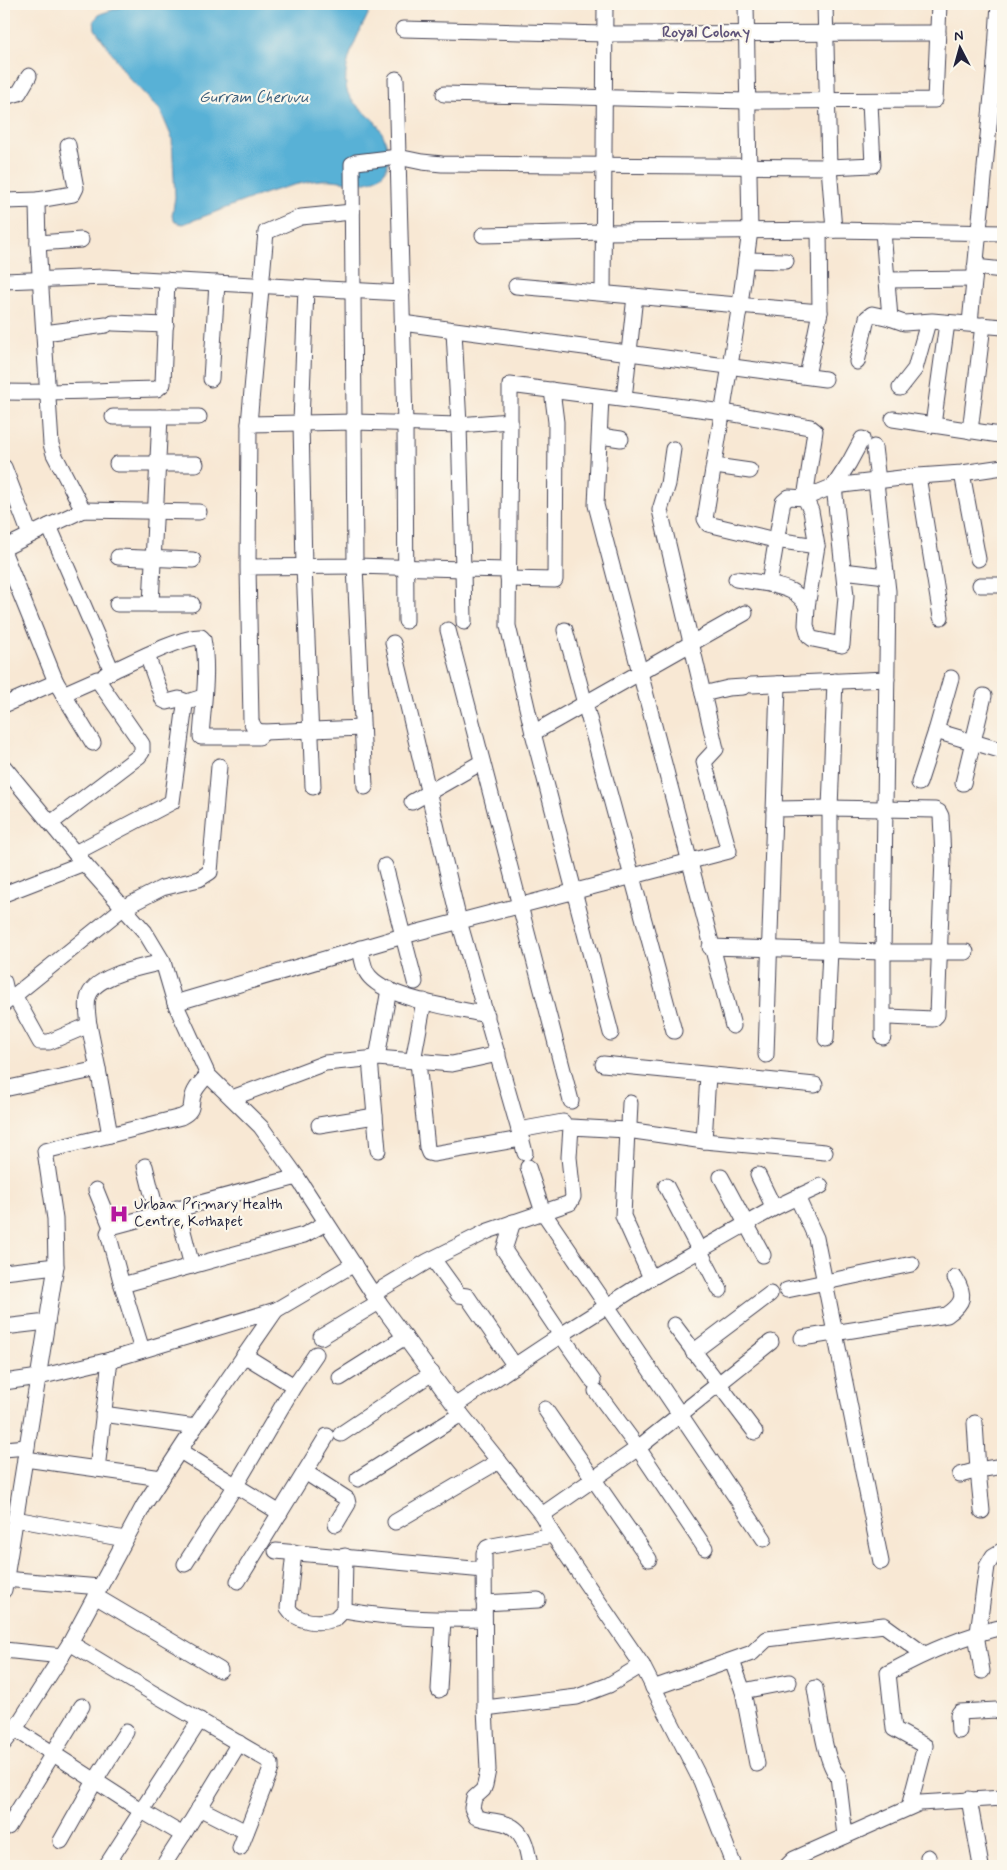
<svg xmlns="http://www.w3.org/2000/svg" width="1007" height="1870" viewBox="0 0 1007 1870" font-family="Mynerve,sans-serif">
  <style>
    .water { fill: #59b1d6; stroke: #3e6a88 }
    .lines { fill: none; stroke-linecap: round; stroke-linejoin: round }
    .minor-casing { stroke: #424052; stroke-width: 17 }
    .minor { stroke: #fff; stroke-width: 15 }
    .labels { text-anchor: middle; dominant-baseline: central; stroke-width: 4.5; stroke-linejoin: round; paint-order: stroke }
    .poi-label { font-size: 15px; fill: #22223b; stroke: #fbf7ec; text-anchor: start }
    .neighbourhood-label { font-size: 16px; font-weight: bold; fill: #5f547a; stroke: #fbf7ec }
    .water-label { font-size: 16px; font-style: italic; fill: #385b79; stroke: #fbf7ec }
  </style>
  <rect width="100%" height="100%" fill="#fbf7ec"/>
  <filter id="ink" filterUnits="userSpaceOnUse"><feTurbulence type="fractalNoise" baseFrequency=".02" numOctaves="2"/><feDisplacementMap in="SourceGraphic" scale="10" xChannelSelector="R" yChannelSelector="G"/><feConvolveMatrix kernelMatrix="1 2 1 2 8 2 1 2 1" color-interpolation-filters="sRGB"/></filter>
  <filter id="wash" filterUnits="userSpaceOnUse"><feTurbulence type="fractalNoise" baseFrequency=".0096" numOctaves="4" result="noise"/><feDisplacementMap in="SourceGraphic" scale="20" xChannelSelector="R" yChannelSelector="G"/><feGaussianBlur stdDeviation="1.12" result="paint"/><feColorMatrix in="noise" values="0 0 0 0 0 0 0 0 0 0 0 0 0 0 0 0 0 1.4 0 .05"/><feComposite in="paint" operator="in"/></filter>
  <g filter="url(#wash)">
    <rect width="100%" height="100%" fill="#f8e8d4"/>
    <path class="water" d="M130,4H373C362,29 343,57 346,86C348,103 367,112 377,124C386,137 396,165 380,176C359,190 343,178 321,180C313,180 305,183 298,184C259,193 221,211 183,224L175,222L172,216L175,197L172,138L160,110L129,78L95,29L94,20L100,14Z"/>
  </g>
  <g filter="url(#ink)">
    <g class="lines">
      <g class="minor-casing">
        <g id="minor">
          <polyline points="746,4 750,231 740,304 705,519 708,524 775,540 817,546"/>
          <polyline points="825,4 829,167 834,230"/>
          <polyline points="403,29 605,34 938,33"/>
          <polyline points="995,64 999,4"/>
          <polyline points="396,79 405,424 406,621"/>
          <polyline points="444,94 747,101 935,100 939,4"/>
          <polyline points="4,97 19,93 29,76"/>
          <polyline points="4,201 38,200"/>
          <polyline points="483,235 603,232 834,230 1003,233"/>
          <polyline points="81,240 38,243 51,444 54,454 83,510"/>
          <polyline points="38,243 37,204 38,200 73,194 76,188 68,145"/>
          <polyline points="746,260 786,261"/>
          <polyline points="975,267 1003,270"/>
          <polyline points="887,280 974,279"/>
          <polyline points="4,281 105,277 402,293"/>
          <polyline points="516,286 820,312"/>
          <polyline points="306,288 301,423 304,566 313,787"/>
          <polyline points="603,293 605,4"/>
          <polyline points="890,318 904,323 932,321 1003,327"/>
          <polyline points="113,323 166,325"/>
          <polyline points="402,323 825,379"/>
          <polyline points="970,323 995,64 1003,64"/>
          <path d="M454,331L459,425L510,421V385L723,412L810,427L815,431L805,498L811,511L817,546L807,607C799,591 785,588 769,584L782,507L783,502L789,497L805,498L834,486L918,476L962,473L1003,467"/>
          <polyline points="44,333 106,325"/>
          <polyline points="857,362 867,318 872,314 890,318 883,231"/>
          <polyline points="807,376 820,312 819,230"/>
          <polyline points="211,379 217,283"/>
          <polyline points="900,388 915,369 928,322"/>
          <path d="M4,392C55,393 106,390 157,389L163,384L167,280"/>
          <polyline points="601,397 596,505 733,1026"/>
          <polyline points="624,399 635,296"/>
          <polyline points="113,417 160,417"/>
          <polyline points="893,419 1000,435"/>
          <polyline points="510,421 508,626 533,733 611,1033"/>
          <polyline points="249,424 266,232 301,217 352,212"/>
          <polyline points="933,425 947,323"/>
          <polyline points="970,431 983,325"/>
          <polyline points="600,436 621,439"/>
          <polyline points="874,447 878,481"/>
          <polyline points="117,464 196,464"/>
          <polyline points="715,466 750,471"/>
          <polyline points="4,467 30,535"/>
          <polyline points="962,473 978,559"/>
          <polyline points="918,476 941,617"/>
          <polyline points="49,526 83,510 199,512"/>
          <polyline points="4,548 49,526 112,671 105,675"/>
          <polyline points="4,553 56,682"/>
          <polyline points="118,557 193,560"/>
          <path d="M248,567L355,566L354,422L249,424L248,567L251,721C254,728 256,732 264,732L362,728"/>
          <polyline points="843,571 886,576"/>
          <polyline points="508,579 555,580 556,422 552,390"/>
          <polyline points="736,579 769,584"/>
          <polyline points="980,585 1003,585"/>
          <polyline points="117,604 192,604"/>
          <polyline points="151,604 160,417 199,417"/>
          <polyline points="807,607 806,625 809,636 813,639 842,645 846,596 834,486 849,463 862,439"/>
          <polyline points="464,622 463,569 508,570"/>
          <polyline points="448,630 571,1101"/>
          <polyline points="565,630 674,1031"/>
          <polyline points="393,643 459,921 519,1130 563,1122"/>
          <polyline points="147,655 163,700 167,702 179,699 187,702"/>
          <path d="M112,671C130,663 185,635 201,637L203,639C209,671 203,705 201,737H259L264,732"/>
          <polyline points="751,685 887,679"/>
          <polyline points="703,694 728,688 743,687"/>
          <polyline points="4,705 56,682 93,743"/>
          <polyline points="936,731 1003,751"/>
          <polyline points="533,733 745,613"/>
          <polyline points="4,767 75,853 145,932 163,962 175,1003 208,1075 261,1127 297,1177 373,1294 461,1414 542,1515 553,1535 642,1665 701,1781 734,1866"/>
          <polyline points="919,783 936,731 951,678"/>
          <polyline points="963,783 984,696"/>
          <polyline points="365,787 355,566 463,569 459,425 354,422 352,164 356,162 398,157 422,162 442,164 829,167 873,165 870,102"/>
          <polyline points="412,802 482,762"/>
          <polyline points="774,812 778,684"/>
          <polyline points="51,823 139,756 142,752 142,744 97,679 63,694"/>
          <polyline points="75,853 172,802 185,705 187,702 203,697"/>
          <polyline points="385,866 415,982"/>
          <polyline points="4,894 84,863"/>
          <polyline points="710,947 883,952 888,591 876,482"/>
          <path d="M360,948C362,957 363,970 370,977C391,1000 456,1008 487,1015"/>
          <polyline points="4,982 8,1000"/>
          <polyline points="14,995 40,1042 49,1042 89,1025 98,1069"/>
          <polyline points="175,1003 403,936 729,851 704,762 716,749 660,510 668,484 673,449"/>
          <polyline points="4,1004 123,908 162,888 199,879 210,872 219,766"/>
          <path d="M89,1025C88,1017 86,1006 88,998C93,975 143,967 163,962"/>
          <polyline points="883,1037 883,952 966,952"/>
          <polyline points="826,1039 830,950 830,808 835,681"/>
          <polyline points="766,1055 774,812 777,809 830,808 935,810 939,812 941,816 943,858 937,1015 933,1019 889,1017 885,1016 883,1013"/>
          <polyline points="377,1058 389,989"/>
          <polyline points="370,1059 378,1150"/>
          <polyline points="413,1061 424,1001"/>
          <polyline points="418,1062 427,1148 429,1153 433,1154 521,1139"/>
          <polyline points="603,1064 815,1085"/>
          <polyline points="4,1089 98,1069 110,1135 45,1151 55,1219 56,1266 4,1590"/>
          <polyline points="232,1098 325,1063 377,1058 452,1064 498,1054"/>
          <polyline points="630,1103 629,1125 627,1130 623,1216 651,1278 607,1306 764,1539"/>
          <polyline points="319,1125 375,1116"/>
          <polyline points="519,1130 525,1153"/>
          <path d="M110,1135L181,1117C197,1109 188,1104 195,1091C198,1085 203,1080 208,1075"/>
          <polyline points="704,1141 708,1075"/>
          <polyline points="145,1166 157,1214"/>
          <polyline points="528,1167 543,1212 607,1306 561,1335 593,1381"/>
          <polyline points="758,1175 774,1208"/>
          <polyline points="721,1177 763,1255"/>
          <polyline points="666,1186 720,1290"/>
          <polyline points="96,1190 111,1227"/>
          <polyline points="797,1197 821,1186"/>
          <polyline points="177,1208 192,1266"/>
          <polyline points="433,1259 459,1295 467,1296 469,1299 515,1366"/>
          <polyline points="4,1272 56,1266"/>
          <polyline points="651,1278 774,1208 797,1197 816,1238 881,1562"/>
          <polyline points="122,1285 108,1233 111,1227 297,1177"/>
          <polyline points="787,1290 912,1264"/>
          <polyline points="373,1294 428,1261 488,1231 570,1203 573,1197 569,1157 571,1127 627,1130 704,1141 825,1152"/>
          <polyline points="674,1325 755,1432"/>
          <polyline points="4,1327 47,1322"/>
          <polyline points="321,1337 379,1302"/>
          <path d="M802,1338L947,1315C964,1303 966,1295 955,1278"/>
          <polyline points="142,1350 122,1285 304,1235 326,1223"/>
          <polyline points="693,1352 770,1294"/>
          <polyline points="244,1355 294,1386"/>
          <polyline points="340,1378 405,1337"/>
          <polyline points="4,1382 39,1377 110,1360 276,1310 354,1264"/>
          <polyline points="596,1391 638,1448 705,1548"/>
          <polyline points="456,1405 561,1335 504,1250 513,1222"/>
          <polyline points="545,1409 649,1559"/>
          <polyline points="103,1414 195,1427"/>
          <polyline points="975,1423 978,1470 1003,1466"/>
          <polyline points="341,1434 432,1373"/>
          <polyline points="4,1449 27,1447"/>
          <polyline points="180,1451 280,1513"/>
          <polyline points="25,1459 162,1478"/>
          <polyline points="97,1469 110,1360"/>
          <polyline points="305,1472 347,1499 348,1504 336,1524"/>
          <polyline points="960,1475 978,1470 982,1511"/>
          <polyline points="358,1479 461,1414"/>
          <polyline points="542,1515 638,1448 771,1342"/>
          <polyline points="15,1519 125,1539"/>
          <polyline points="395,1522 499,1461"/>
          <polyline points="276,1551 484,1570"/>
          <path d="M294,1552L288,1608C297,1623 319,1624 335,1619L344,1610L345,1556"/>
          <polyline points="185,1564 236,1485 294,1386 316,1354"/>
          <polyline points="4,1579 100,1587"/>
          <polyline points="238,1581 327,1436"/>
          <polyline points="95,1596 220,1670"/>
          <polyline points="484,1603 538,1600"/>
          <path d="M344,1610C390,1619 437,1620 484,1619"/>
          <polyline points="70,1643 151,1692 269,1761 271,1764 271,1769 240,1848"/>
          <polyline points="4,1650 62,1656"/>
          <polyline points="732,1661 743,1691"/>
          <polyline points="982,1671 977,1640 987,1566 993,1556 1003,1550"/>
          <polyline points="653,1688 752,1653 767,1639 884,1625 924,1654"/>
          <path d="M815,1688C819,1709 824,1762 838,1776L845,1836"/>
          <polyline points="439,1690 443,1619"/>
          <polyline points="485,1708 577,1697 609,1685 642,1665"/>
          <polyline points="15,1729 142,1811 183,1835"/>
          <polyline points="959,1731 958,1715 960,1712 996,1710 1003,1713"/>
          <polyline points="4,1743 15,1729 70,1643 144,1505 195,1427 276,1310"/>
          <polyline points="757,1764 743,1691 789,1682"/>
          <polyline points="969,1799 981,1866"/>
          <path d="M909,1807L925,1746L894,1729L888,1673C925,1653 962,1636 1003,1627"/>
          <polyline points="199,1808 246,1832"/>
          <polyline points="8,1827 82,1706"/>
          <polyline points="61,1841 95,1781 126,1732"/>
          <polyline points="928,1857 930,1866"/>
          <polyline points="106,1866 200,1720"/>
          <polyline points="163,1866 183,1835 239,1743"/>
          <path d="M530,1866C527,1847 524,1828 503,1823C494,1821 485,1820 476,1817L472,1808L474,1798L483,1790L485,1785L488,1770L485,1708L484,1553L487,1548L492,1546L553,1535"/>
          <polyline points="787,1866 794,1859 920,1803 1003,1798"/>
        </g>
      </g>
      <use href="#minor" class="minor"/>
    </g>
  </g>
  <defs>
    <g id="hospital-bare" transform="scale(1.5)"><path d="M-5-5h3v3.5h4V-5h3V5h-3V1.5h-4V5h-3Z" fill="#b5179e" stroke="#fbf7ec" stroke-width="2.5" paint-order="stroke"/></g>
  </defs>
  <g fill-rule="evenodd">
    <use href="#hospital-bare" x="119" y="1214"/>
  </g>
  <g class="labels">
    <g class="poi-label">
      <text x="134" y="1205">Urban Primary Health<tspan x="134" dy="17">Centre, Kothapet</tspan></text>
    </g>
    <g class="neighbourhood-label">
      <text x="706" y="32">Royal Colony</text>
    </g>
    <g class="water-label">
      <text x="254" y="97">Gurram Cheruvu</text>
    </g>
  </g>
  <rect width="1007" height="1870" fill="none" stroke="#fbf7ec" stroke-width="20"/>
  <g transform="translate(960 48) rotate(354)" stroke="#fbf7ec" stroke-width="4" paint-order="stroke">
  <path d="M0-4L9 19L0 12L-9 19Z" fill="#22223b"/>
  <text y="-8" font-size="14" font-weight="bold" text-anchor="middle" fill="#22223b">N</text>
  </g>
</svg>
